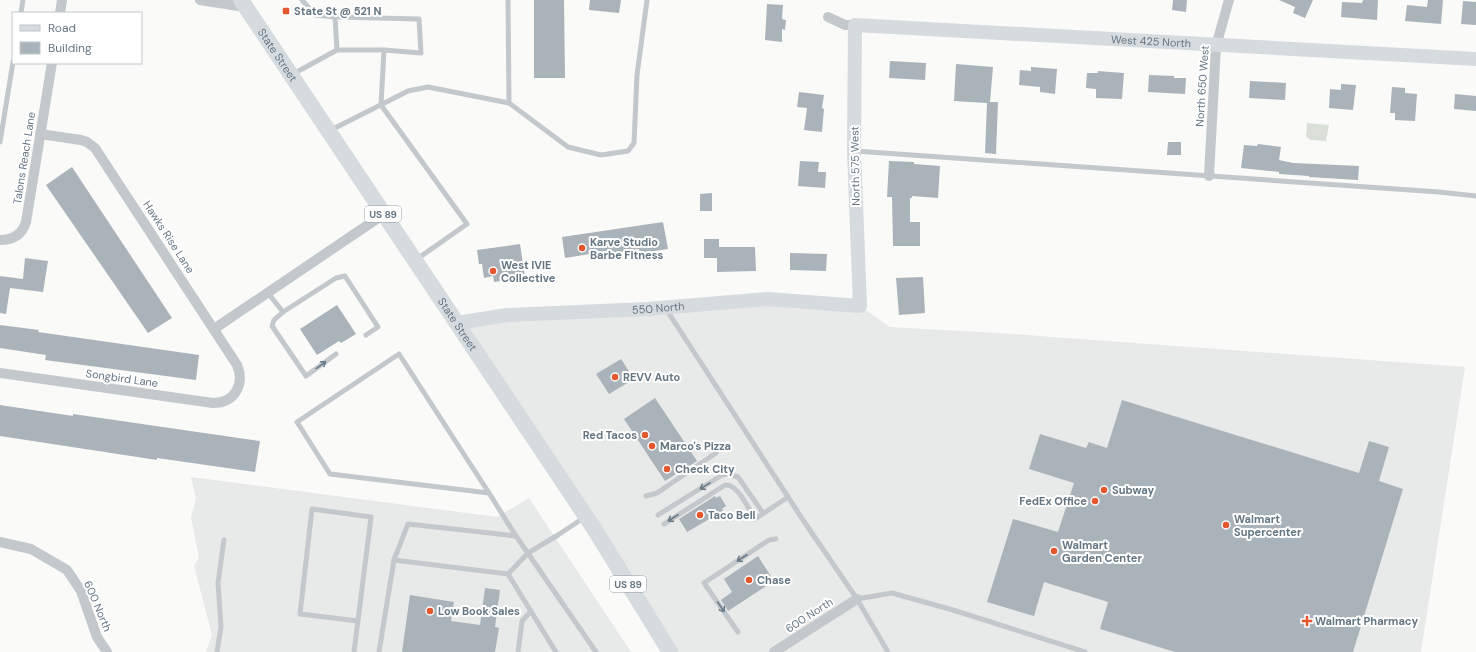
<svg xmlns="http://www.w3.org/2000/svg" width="1476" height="652" viewBox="0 0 1476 652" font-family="'DM Sans',sans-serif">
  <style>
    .built { fill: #e8e9e9 }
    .green { fill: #dadfd7 }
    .building { fill: #aab3b9 }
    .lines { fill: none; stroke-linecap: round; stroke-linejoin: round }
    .lane { stroke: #c3c8cc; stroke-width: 5 }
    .street { stroke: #c3c8cc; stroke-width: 10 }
    .secondary { stroke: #d6dbdf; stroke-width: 14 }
    .primary { stroke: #d6dbdf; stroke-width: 16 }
    .oneway { stroke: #6a7a87 }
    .poi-dot { fill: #e4572e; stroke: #fff; stroke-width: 1.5 }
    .labels { text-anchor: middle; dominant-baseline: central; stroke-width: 4; stroke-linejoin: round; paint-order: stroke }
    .shield { fill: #fff; stroke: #939fa8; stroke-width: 1 }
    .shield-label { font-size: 10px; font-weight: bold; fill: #657683 }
    .poi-label { font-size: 11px; font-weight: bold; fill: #657683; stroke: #fff; text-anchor: start }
    .street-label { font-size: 11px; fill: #657683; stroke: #fff }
  </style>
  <rect width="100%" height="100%" fill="#fafaf8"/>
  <g class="built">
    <polygon points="767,299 860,306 890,327 999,333 1465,367 1421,652 670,652 456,323"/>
    <polygon points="191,477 497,517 529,498 631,652 206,652 212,635 194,566 199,558 191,517 196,499"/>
  </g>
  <polygon class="green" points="1307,123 1329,125 1326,141 1310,140 1306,136"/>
  <g class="building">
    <polygon points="534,0 564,0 565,78 534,78"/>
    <polygon points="590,0 621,0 619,13 589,10"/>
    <polygon points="1173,0 1187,0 1186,12 1172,10"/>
    <polygon points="1279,0 1313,0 1305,18 1293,13 1295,7"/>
    <polygon points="1363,0 1378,0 1377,20 1341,17 1342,2 1362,3"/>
    <polygon points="1428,0 1443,0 1441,24 1405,21 1407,5 1427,7"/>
    <polygon points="1463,1 1476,2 1476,25 1461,24"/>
    <polygon points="767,4 783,5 782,19 786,20 785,30 782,29 782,42 765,40"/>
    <polygon points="890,61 926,63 925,80 889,78"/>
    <polygon points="956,64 993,67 990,102 998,102 996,154 985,153 987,103 954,101"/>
    <polygon points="1031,67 1057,69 1055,94 1040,92 1040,87 1019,85 1020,70 1031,71"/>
    <polygon points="1098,71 1124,73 1122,99 1096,98 1096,89 1086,88 1087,73 1098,73"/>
    <polygon points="1149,75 1174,76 1174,78 1186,78 1185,94 1148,92"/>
    <polygon points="1250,81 1286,83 1285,100 1249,98"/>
    <polygon points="1341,84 1356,85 1353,110 1329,108 1330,89 1341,90"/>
    <polygon points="1392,87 1405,88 1405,93 1417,94 1415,121 1395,120 1395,113 1390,113"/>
    <polygon points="799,92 824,95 822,108 824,109 822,132 804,130 807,108 797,107"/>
    <polygon points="1455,94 1476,96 1476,111 1454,109"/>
    <polygon points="1168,142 1181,142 1181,155 1167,155"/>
    <polygon points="1258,144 1281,147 1279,160 1293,163 1359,166 1358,180 1309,177 1309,176 1279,174 1279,172 1241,168 1244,145 1257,146"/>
    <polygon points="800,161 819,162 818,172 826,172 825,188 798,186"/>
    <polygon points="889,161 914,162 914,164 940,166 938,198 912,196 912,198 910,198 910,222 920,222 920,246 893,246 892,197 887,197"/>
    <polygon points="72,167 172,318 148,333 46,185"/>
    <polygon points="712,193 712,211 700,211 700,194"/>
    <polygon points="663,222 668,249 640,253 639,249 597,256 596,253 565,258 562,237"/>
    <polygon points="704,239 719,239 719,247 755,247 756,271 717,272 717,258 704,258"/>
    <polygon points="520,244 525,277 494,282 493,276 484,278 482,264 479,264 477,250"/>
    <polygon points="790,253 827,254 826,271 790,270"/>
    <polygon points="25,258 48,261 43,292 10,288 6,314 0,313 0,276 23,279"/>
    <polygon points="923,277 925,313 899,315 896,278"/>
    <polygon points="337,305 356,334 341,343 339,341 317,355 300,329"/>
    <polygon points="0,325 39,330 38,332 199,355 196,380 45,360 46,355 0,348"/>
    <polygon points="621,359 634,379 609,394 596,374"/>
    <polygon points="655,398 697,461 665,481 624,419"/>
    <polygon points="1122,400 1359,473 1369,441 1389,447 1379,481 1403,489 1353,652 1175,652 1100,629 1108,602 1044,582 1034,616 987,602 1013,519 1058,532 1074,483 1029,469 1040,434 1086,448 1089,442 1107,448"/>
    <polygon points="0,405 73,416 73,414 260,441 255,472 157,458 157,460 0,436"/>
    <polygon points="715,496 716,498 720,496 726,506 722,509 723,511 687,532 679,519"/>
    <polygon points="758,556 774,581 728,611 721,600 732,592 724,579"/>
    <polygon points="485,588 500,590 495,627 499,628 495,652 402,652 410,595 454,602 451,621 480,625"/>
  </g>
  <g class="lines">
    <g class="lane">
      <polyline points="21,13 23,0"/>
      <polyline points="335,17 419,19 421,53 384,50 337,50"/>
      <polyline points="384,50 381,105 467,224 417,259"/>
      <polyline points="293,74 337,50 335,17 315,15 302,0"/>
      <polyline points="509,103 568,147 601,155 628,151 634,143 637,75 647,0"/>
      <polyline points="331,130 408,91 428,87 509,103 508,0"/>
      <polyline points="0,142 13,62"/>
      <polyline points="855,151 1439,192 1476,196"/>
      <polyline points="268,293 283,312 274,320 272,326 306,376 336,354"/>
      <polyline points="666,309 803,520 857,599 888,652"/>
      <polyline points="283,312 336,278 345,276 378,327 366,335"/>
      <polyline points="489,493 330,474 297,422 399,354 489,493 516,536 596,652"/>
      <polyline points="646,496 657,493 716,453"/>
      <polyline points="658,515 722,475 728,474 738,477 763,513"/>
      <path d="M664,524L725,485C738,484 748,508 755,519L788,497"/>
      <polyline points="394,560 408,524 516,536"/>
      <polyline points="508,574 556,652"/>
      <polyline points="857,599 892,593 953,610 1085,652"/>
      <polyline points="738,632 704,583 769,540 776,539"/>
      <polyline points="217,652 221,627 218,583 224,540"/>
      <polyline points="354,652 371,517 312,509 300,614 358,621"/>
      <polyline points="379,652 394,560 508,574 528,553 558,535 585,517"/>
      <polyline points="518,652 522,621 531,611"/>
    </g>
    <g class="street">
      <polyline points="200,0 245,7"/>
      <polyline points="60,13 62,0"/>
      <polyline points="828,17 845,25 855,25"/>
      <polyline points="1209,176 1216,46 1229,0"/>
      <path d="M0,240C13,240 22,235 26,222L52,63"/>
      <polyline points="214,329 384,214"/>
      <path d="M0,373L213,403C235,403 245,384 237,365L95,148L87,142L81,140L40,134"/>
      <polyline points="0,542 31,549 67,570 81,591 97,637 107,652"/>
      <polyline points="774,652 857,599"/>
    </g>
    <path class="secondary" id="s1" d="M456,323L507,315L647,309L767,299L860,306L854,151L855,25L1476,59"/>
    <path class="primary" id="s2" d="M241,0L595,530L670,652"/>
  </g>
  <defs><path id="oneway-shaft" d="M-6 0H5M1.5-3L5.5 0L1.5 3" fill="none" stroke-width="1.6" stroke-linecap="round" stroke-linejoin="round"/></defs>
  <g class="oneway">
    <use href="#oneway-shaft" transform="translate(321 365) rotate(-36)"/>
    <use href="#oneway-shaft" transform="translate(705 486) rotate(148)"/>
    <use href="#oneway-shaft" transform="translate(673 518) rotate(147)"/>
    <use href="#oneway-shaft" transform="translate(742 558) rotate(147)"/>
    <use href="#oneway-shaft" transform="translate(721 607) rotate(56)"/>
  </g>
  <g class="poi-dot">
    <rect x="282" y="7" width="8" height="8" rx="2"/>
    <circle cx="582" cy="248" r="4"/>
    <circle cx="493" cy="271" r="4"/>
    <circle cx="615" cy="377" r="4"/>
    <circle cx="645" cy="435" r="4"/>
    <circle cx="652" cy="446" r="4"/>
    <circle cx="667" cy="469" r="4"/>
    <circle cx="1104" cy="490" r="4"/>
    <circle cx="1095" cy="501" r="4"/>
    <circle cx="700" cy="515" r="4"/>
    <circle cx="1226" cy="525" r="4"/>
    <circle cx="1054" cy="551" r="4"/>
    <circle cx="749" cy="580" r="4"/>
    <circle cx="430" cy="611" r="4"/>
    <path d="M1305 615h4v4h4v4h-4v4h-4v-4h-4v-4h4z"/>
  </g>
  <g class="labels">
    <g class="shield">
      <rect x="365" y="206" width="36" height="16" rx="3"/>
      <rect x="610" y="576" width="36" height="16" rx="3"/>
    </g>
    <g class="shield-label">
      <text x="383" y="214">US 89</text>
      <text x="628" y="584">US 89</text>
    </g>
    <g class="poi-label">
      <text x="294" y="11">State St @ 521 N</text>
      <text x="590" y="242">Karve Studio<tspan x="590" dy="13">Barbe Fitness</tspan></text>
      <text x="501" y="265">West IVIE<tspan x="501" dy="13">Collective</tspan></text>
      <text x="623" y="377">REVV Auto</text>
      <text x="637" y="435" text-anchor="end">Red Tacos</text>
      <text x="660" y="446">Marco's Pizza</text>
      <text x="675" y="469">Check City</text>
      <text x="1112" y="490">Subway</text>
      <text x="1087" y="501" text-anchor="end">FedEx Office</text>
      <text x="708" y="515">Taco Bell</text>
      <text x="1234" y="519">Walmart<tspan x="1234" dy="13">Supercenter</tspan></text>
      <text x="1062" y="545">Walmart<tspan x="1062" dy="13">Garden Center</tspan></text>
      <text x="757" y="580">Chase</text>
      <text x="438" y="611">Low Book Sales</text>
      <text x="1315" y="621">Walmart Pharmacy</text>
    </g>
    <g class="street-label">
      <text stroke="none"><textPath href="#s1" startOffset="983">West 425 North</textPath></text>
      <text stroke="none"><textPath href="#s2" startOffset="66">State Street</textPath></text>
      <text transform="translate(1202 86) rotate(-86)">North 650 West</text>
      <text transform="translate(24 158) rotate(-81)">Talons Reach Lane</text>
      <text transform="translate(855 166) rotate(-91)">North 575 West</text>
      <text transform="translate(169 237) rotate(57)">Hawks Rise Lane</text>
      <text stroke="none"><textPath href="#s1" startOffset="203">550 North</textPath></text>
      <text stroke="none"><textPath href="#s2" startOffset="390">State Street</textPath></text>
      <text transform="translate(122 378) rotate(8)">Songbird Lane</text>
      <text transform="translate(98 606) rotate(67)">600 North</text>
      <text transform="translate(809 615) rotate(-33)">600 North</text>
    </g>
  </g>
  <rect x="12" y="12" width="130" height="52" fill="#ffffff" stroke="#c1c8cd"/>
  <rect x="20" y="25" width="20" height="6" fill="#d6dbdf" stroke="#c1c8cd"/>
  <text x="48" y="32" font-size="12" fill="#657683">Road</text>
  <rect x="20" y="42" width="20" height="12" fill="#aab3b9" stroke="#c1c8cd"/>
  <text x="48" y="52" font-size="12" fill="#657683">Building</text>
</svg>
